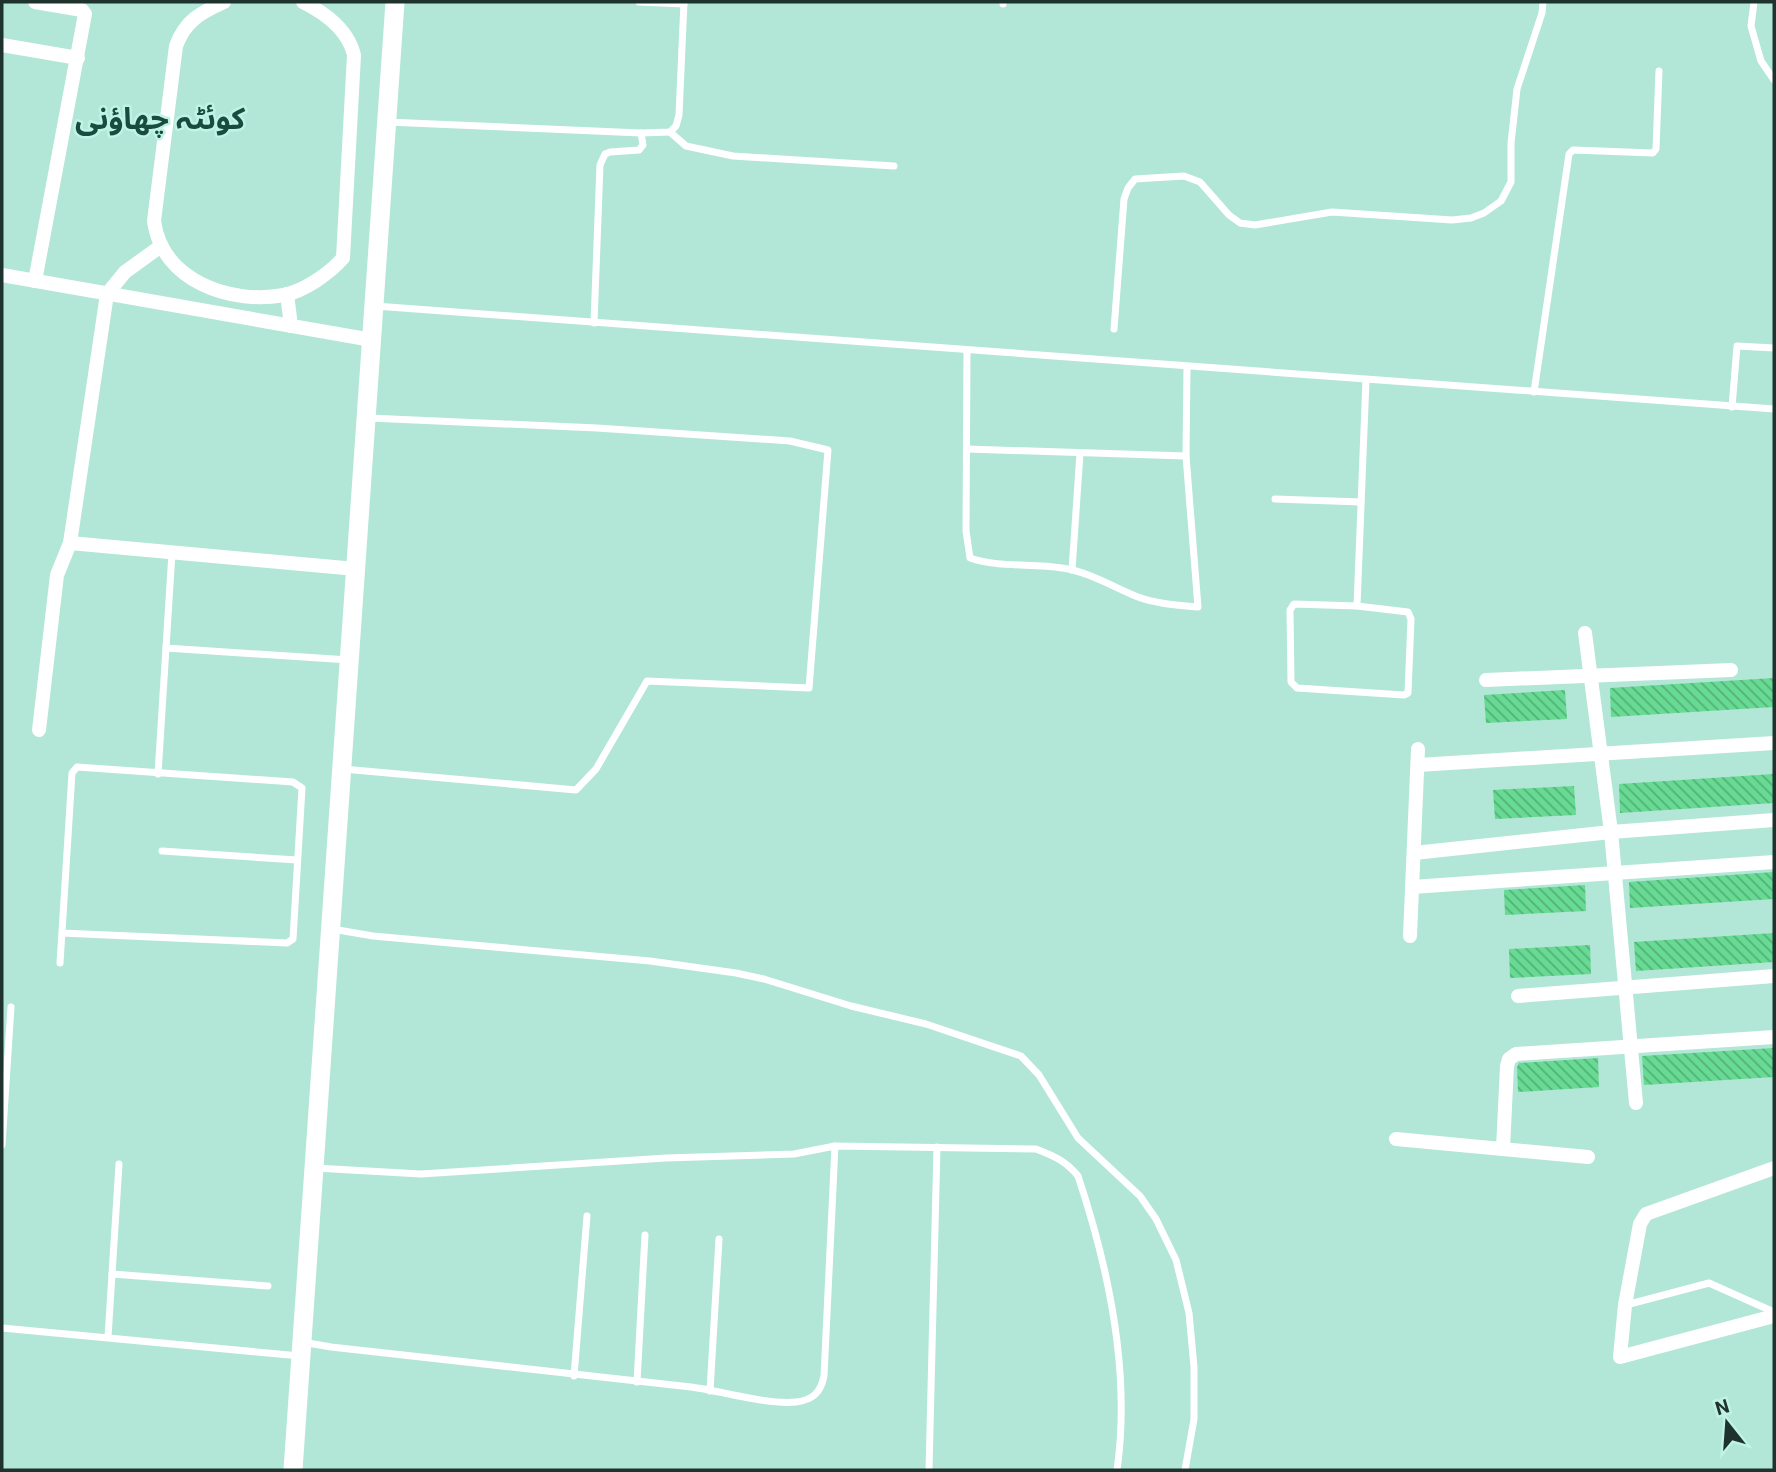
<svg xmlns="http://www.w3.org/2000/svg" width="1776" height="1472" viewBox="0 0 1776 1472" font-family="Roboto,'Noto Sans Arabic',sans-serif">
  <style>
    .building { fill: url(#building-back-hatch) }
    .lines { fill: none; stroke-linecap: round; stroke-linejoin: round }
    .service { stroke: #fff; stroke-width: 7 }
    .minor { stroke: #fff; stroke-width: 14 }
    .secondary { stroke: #fff; stroke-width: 19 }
    .labels { text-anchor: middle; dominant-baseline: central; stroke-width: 5; stroke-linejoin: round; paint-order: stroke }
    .district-label { font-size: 30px; font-weight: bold; fill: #194b3f; stroke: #bff3e3 }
  </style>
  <defs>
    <pattern id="building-back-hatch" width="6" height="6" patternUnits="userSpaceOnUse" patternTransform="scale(1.75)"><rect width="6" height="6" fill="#67da93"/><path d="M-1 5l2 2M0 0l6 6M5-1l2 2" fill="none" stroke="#54b178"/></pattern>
  </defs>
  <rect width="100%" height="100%" fill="#b2e6d6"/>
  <g class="building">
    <polygon points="1774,678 1774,707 1611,717 1610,688"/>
    <polygon points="1565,690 1567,719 1486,723 1484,695"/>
    <polygon points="1774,774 1774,803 1620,813 1619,784"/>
    <polygon points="1574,786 1576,815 1495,819 1493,790"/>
    <polygon points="1774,872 1774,899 1630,908 1629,882"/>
    <polygon points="1585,885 1586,911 1505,915 1504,890"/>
    <polygon points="1774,933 1774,962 1636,971 1634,942"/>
    <polygon points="1590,945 1591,974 1510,978 1509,949"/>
    <polygon points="1774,1048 1774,1077 1644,1085 1642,1056"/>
    <polygon points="1598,1058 1599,1087 1518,1092 1517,1067 1519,1063"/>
  </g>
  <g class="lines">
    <g class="service">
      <polyline points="639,2 684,4"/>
      <polyline points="1754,2 1751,26 1761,61 1774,80"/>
      <polyline points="1003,4 1003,2"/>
      <polyline points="387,122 641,133 670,132 676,126 679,115 684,2"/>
      <polyline points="670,132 686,146 733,156 894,166"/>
      <polyline points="375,306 1774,409"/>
      <polyline points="594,323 600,165 605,154 610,152 639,150 643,145 641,133"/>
      <polyline points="1114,329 1124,199 1128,188 1135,179 1184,176 1200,182 1229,215 1240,223 1255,225 1332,212 1452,220 1471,218 1484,213 1501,201 1511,182 1511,143 1517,89 1542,13 1543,2"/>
      <path d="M967,350L966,531L970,558C999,568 1032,563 1062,568C1090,572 1113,587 1138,597C1157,604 1178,605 1198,607L1186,456L1187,367"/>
      <polyline points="1534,392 1569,154 1573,150 1653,153 1656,149 1659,71"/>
      <polyline points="1732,407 1737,346 1774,348"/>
      <polyline points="967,449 1186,456"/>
      <polyline points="1275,499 1361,502"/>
      <polyline points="1072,570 1080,453"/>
      <polygon points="1294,604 1357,606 1408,612 1411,619 1408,693 1404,695 1297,688 1291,682 1290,610"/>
      <polyline points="1357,606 1366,380"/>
      <polyline points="166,648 349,660"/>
      <polyline points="343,769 576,790 596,769 647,681 809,688 828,450 790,441 597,428 369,418"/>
      <polyline points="158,774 172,553"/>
      <polyline points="162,851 297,860"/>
      <polyline points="332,929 373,936 650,961 736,973 764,979 851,1006 926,1024 1021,1056 1039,1075 1078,1138 1140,1196 1156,1219 1176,1260 1189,1313 1194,1367 1194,1419 1185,1470"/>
      <polyline points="60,963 72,773 77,767 293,782 302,788 293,939 287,943 62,933"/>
      <polyline points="2,1145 11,1007"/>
      <path d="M315,1168L421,1174L666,1158L794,1154L835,1146L1036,1149C1054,1156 1066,1161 1078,1176C1109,1269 1131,1373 1117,1470"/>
      <polyline points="112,1274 268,1286"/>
      <polyline points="1626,1305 1709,1283 1774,1312"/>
      <polyline points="2,1328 300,1356"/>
      <polyline points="108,1337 119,1164"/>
      <path d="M302,1342L331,1347C451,1361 571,1373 691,1387C722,1391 766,1405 796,1402C813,1400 821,1392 824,1376L835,1146"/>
      <polyline points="574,1376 587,1216"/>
      <polyline points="637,1382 645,1235"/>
      <polyline points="710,1391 719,1239"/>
      <polyline points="929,1470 937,1147"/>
    </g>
    <g class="minor">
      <polyline points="35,2 82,10 85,14 35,281"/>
      <path d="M224,2C200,13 185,21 176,46L154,221C162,281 231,305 284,295C304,291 329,274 343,258L354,55C348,29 325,13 303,2"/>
      <polyline points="2,45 78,58"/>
      <polyline points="2,275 372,340"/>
      <polyline points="287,294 291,326"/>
      <polyline points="70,543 356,569"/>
      <polyline points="1585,633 1611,832 1636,1103"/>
      <polyline points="1486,680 1731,670"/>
      <polyline points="39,730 57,575 70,543 107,294 125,272 161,246"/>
      <polyline points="1418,765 1774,743"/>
      <polyline points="1414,853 1611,832 1774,820"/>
      <polyline points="1412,887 1774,862"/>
      <polyline points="1410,936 1418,749"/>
      <polyline points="1518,996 1774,976"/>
      <polyline points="1396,1139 1588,1157"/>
      <polyline points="1503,1148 1507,1066 1509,1059 1516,1054 1774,1037"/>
      <polyline points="1774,1168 1646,1214 1640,1224 1625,1305 1620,1357 1774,1316"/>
    </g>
    <polyline class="secondary" points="293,1470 395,2"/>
  </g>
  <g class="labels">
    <g class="district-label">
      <text x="160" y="118">کوئٹہ چھاؤنی</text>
    </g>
  </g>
  <rect width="1776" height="1472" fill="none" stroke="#1e332d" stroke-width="7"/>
  <g transform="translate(1727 1423) rotate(343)" stroke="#bff3e3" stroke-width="5" paint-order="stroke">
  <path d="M0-5L12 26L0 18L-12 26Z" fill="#1e332d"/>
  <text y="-10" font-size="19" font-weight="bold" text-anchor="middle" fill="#1e332d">N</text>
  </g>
</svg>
